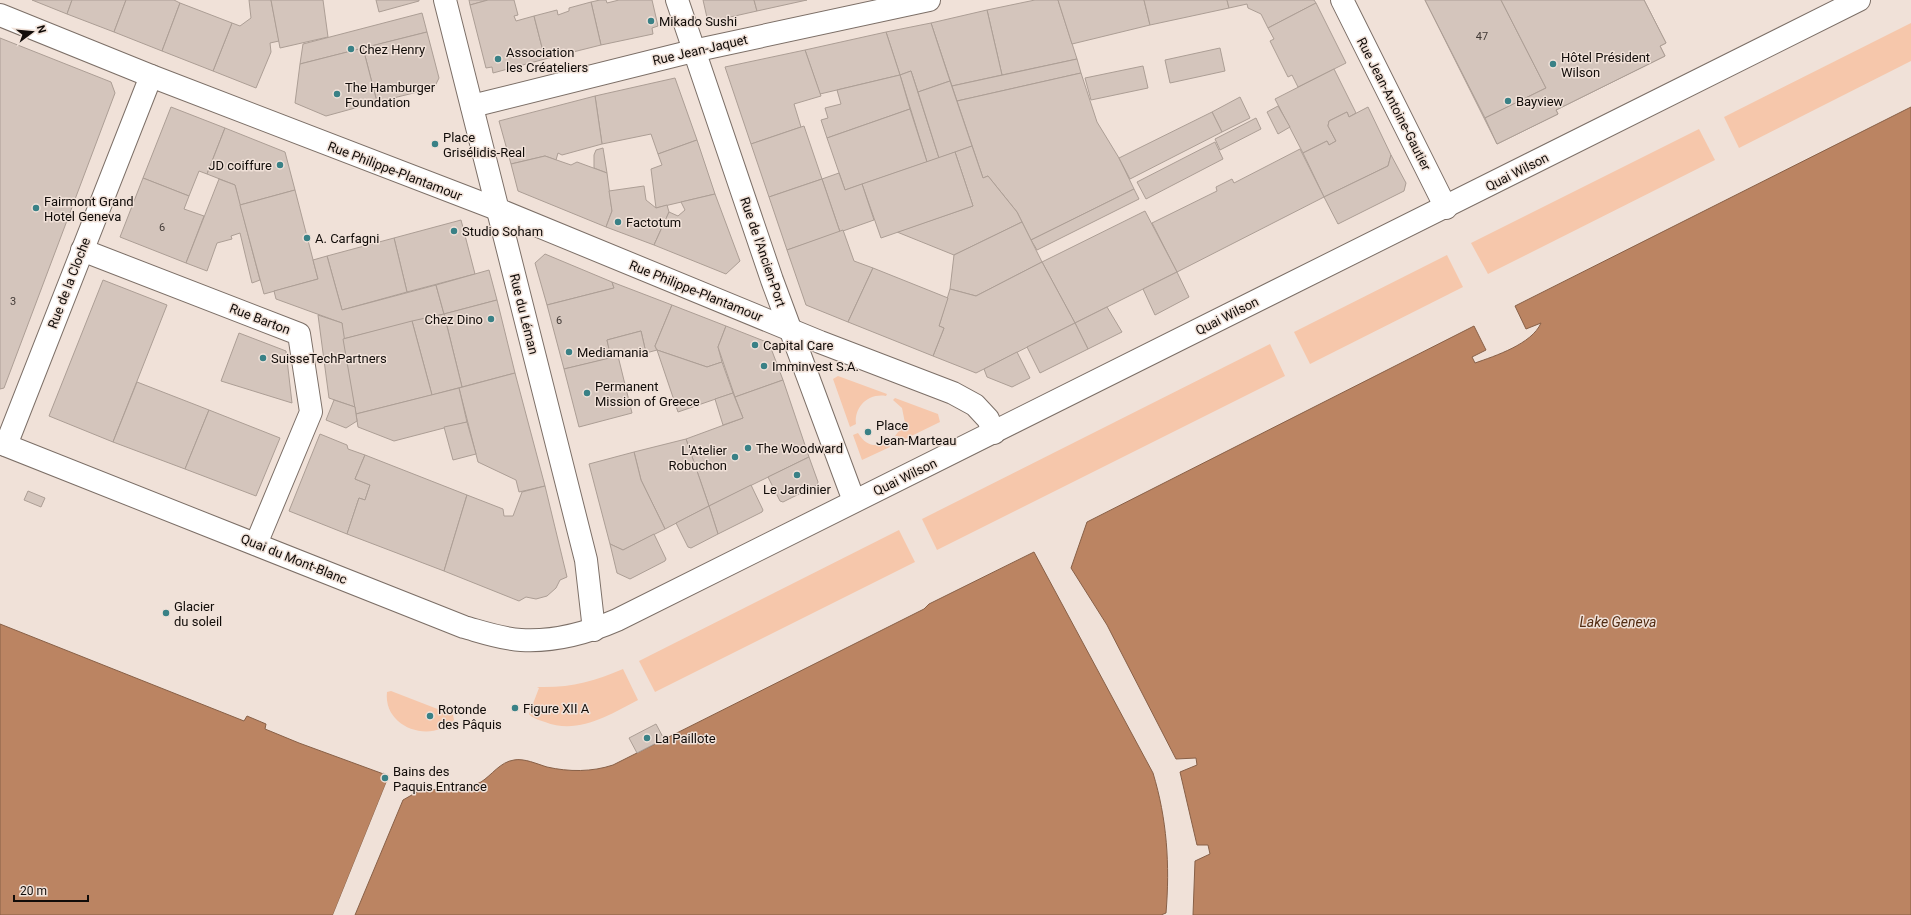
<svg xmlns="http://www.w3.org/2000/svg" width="1911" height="915" viewBox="0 0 1911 915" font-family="Roboto,sans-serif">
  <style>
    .green { fill: #f6c7ab }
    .water { fill: #bb8462; stroke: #886047 }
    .pier { fill: #f0e1d8 }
    .building { fill: #d4c5bc; stroke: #ac9e95 }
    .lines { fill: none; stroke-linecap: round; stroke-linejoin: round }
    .street-casing { stroke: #7c6f67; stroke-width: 24 }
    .primary-casing { stroke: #7c6f67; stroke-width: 24 }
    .street { stroke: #fff; stroke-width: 22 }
    .primary { stroke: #fff; stroke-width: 22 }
    .poi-dot { fill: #398186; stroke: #f0e1d8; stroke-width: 1.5 }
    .labels { text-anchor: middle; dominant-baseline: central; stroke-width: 3; stroke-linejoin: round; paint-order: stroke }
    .number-label { font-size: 11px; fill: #423a36 }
    .poi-label { font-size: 13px; fill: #110c09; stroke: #f0e1d8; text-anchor: start }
    .street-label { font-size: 13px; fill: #110c09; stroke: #f0e1d8 }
    .water-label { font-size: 14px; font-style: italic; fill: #512b11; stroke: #f0e1d8 }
  </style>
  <rect width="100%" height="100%" fill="#f0e1d8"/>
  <g class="green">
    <polygon points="1911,23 1911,61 1739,148 1724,117"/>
    <polygon points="1699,129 1715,160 1488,274 1471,243"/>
    <polygon points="1447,255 1463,287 1310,364 1294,332"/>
    <polygon points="1270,344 1285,376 937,550 922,519"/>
    <path d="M838,376L887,394L886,396C868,393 854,407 856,424L850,427L833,379Z"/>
    <polygon points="895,398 938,414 940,422 897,443 895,439 899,436 895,436 905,423 902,408 893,400"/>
    <path d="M858,433C866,446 874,447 888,443L890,447L862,460L853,435Z"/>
    <polygon points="899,530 915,562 655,692 639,661"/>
    <path d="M623,669L638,700C609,715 578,735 545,722C539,720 532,718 529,714L539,688L537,687C571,688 592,682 623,669Z"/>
    <path d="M391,691L453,715L454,720C431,744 383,728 387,692Z"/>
  </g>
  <g class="water">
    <path d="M1911,107V915H1193L1195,861L1210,854L1208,845H1197L1180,772L1197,765L1196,758L1176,759L1107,625L1071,568L1087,522L1474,326L1486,350L1472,357L1475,363C1495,356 1532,344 1541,323L1526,329L1515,306Z"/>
    <path d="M1034,552L1153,773C1167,819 1170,865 1166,913L1161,915H355L403,800L424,788C441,792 464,791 481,782C492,775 500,762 514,760C524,758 537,764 547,767C569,772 592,772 613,765L924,609L929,604Z"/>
    <polygon points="0,624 244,721 247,716 266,724 265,729 299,743 389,776 333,915 0,915"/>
  </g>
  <polygon class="pier" points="389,776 391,776 335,915 333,915"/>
  <g class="building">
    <polygon points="32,0 72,0 67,14"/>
    <polygon points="72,0 126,0 114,32 67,14"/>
    <polygon points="126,0 174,0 180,3 162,51 114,32"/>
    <polygon points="249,0 271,0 279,41 270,43 271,52 256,88 213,71 232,23 240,26 251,18"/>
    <polygon points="271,0 323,0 328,37 280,48"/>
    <polygon points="376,0 419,0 419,1 379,12"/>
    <polygon points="469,0 488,0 470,5"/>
    <polygon points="488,0 514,0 518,15 514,16 516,21 534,16 545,59 493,73 492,67 486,68 470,5"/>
    <polygon points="600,0 606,0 607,3 619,0 652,0 658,26 652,28 653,34 601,45 591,2"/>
    <polygon points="703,0 754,0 757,11 708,22"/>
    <polygon points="754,0 807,0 757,11"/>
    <polygon points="1035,0 1058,0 1077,59 1002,75 987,10"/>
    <polygon points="1058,0 1144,0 1150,25 1072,44"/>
    <polygon points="1144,0 1227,0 1229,8 1150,25"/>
    <polygon points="1227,0 1314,0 1316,3 1268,28 1261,14 1248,8 1247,4 1229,8"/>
    <polygon points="1425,0 1644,0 1666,43 1660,46 1665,56 1556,110 1558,114 1497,144"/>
    <polygon points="1425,0 1501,0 1546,88 1485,118"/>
    <polygon points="1501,0 1644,0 1666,43 1660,46 1665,56 1556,110 1558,114 1497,144 1485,118 1546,88"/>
    <polygon points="591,2 601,45 545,59 534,16 557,10 558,15 569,11 569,8"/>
    <polygon points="180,3 232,23 213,71 162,51"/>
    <polygon points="1316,3 1346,63 1298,87 1292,75 1288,77 1270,41 1274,39 1268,28"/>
    <polygon points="987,10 1002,75 952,86 931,23"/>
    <polygon points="422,13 427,32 300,64 303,44"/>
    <polygon points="931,23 950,81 918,92 911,71 900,75 886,32"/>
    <polygon points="427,32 439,78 434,88 377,102 363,48"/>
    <polygon points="886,32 900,75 820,94 805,50"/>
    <polygon points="0,38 111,82 115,93 4,388 0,389"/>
    <polygon points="363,48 377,102 326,116 295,103 300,64"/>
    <polygon points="1220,48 1225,71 1170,83 1165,60"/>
    <polygon points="805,50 821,96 794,104 801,127 751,144 725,67"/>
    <polygon points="1077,59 1081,73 957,101 952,86"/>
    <polygon points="1143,66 1148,88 1091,100 1085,78"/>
    <polygon points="1334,69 1356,113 1349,117 1347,112 1329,121 1328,126 1336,141 1329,145 1327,141 1303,153 1275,99"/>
    <polygon points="911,71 939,158 927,162 900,75"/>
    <polygon points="1081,73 1097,122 1119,158 1134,189 1031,240 1017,212 988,176 983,178 957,101"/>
    <polygon points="900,75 910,109 827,138 821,120 828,118 825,108 841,104 837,90"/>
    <polygon points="675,78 697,140 658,154 651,134 602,144 595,96"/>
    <polygon points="950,81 972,146 939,158 918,92"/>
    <polygon points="595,96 602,144 562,155 558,153 556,160 545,156 511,164 499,121"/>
    <polygon points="1240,97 1250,118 1222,132 1212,112"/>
    <polygon points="1278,106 1290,127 1278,134 1267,112"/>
    <polygon points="171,107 225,128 207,174 199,171 189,196 143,178"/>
    <polygon points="1368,107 1391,155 1388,166 1324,197 1303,153 1327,141 1329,145 1336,141 1328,126 1329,121 1347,112 1349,117"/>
    <polygon points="910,109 927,162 845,190 827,138"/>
    <polygon points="1212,112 1222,132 1130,179 1119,158"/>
    <polygon points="1256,118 1261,129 1220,150 1215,139"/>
    <polygon points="804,126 822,179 769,197 751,144"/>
    <polygon points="225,128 285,152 295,190 240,205 235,185 207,174"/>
    <polygon points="697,140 715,194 656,208 651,169 662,165 658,154"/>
    <polygon points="1215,142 1223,159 1146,199 1137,182"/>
    <polygon points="972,146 983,178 988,176 1017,212 1022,222 954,255 897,232 973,206 955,152"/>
    <polygon points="603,148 607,173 594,168 594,155 596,150"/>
    <polygon points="1300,149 1324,197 1177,272 1152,223 1217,191 1216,187 1232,179 1234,183"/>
    <polygon points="955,152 973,206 881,238 862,184"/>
    <polygon points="1391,155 1406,183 1404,191 1338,224 1324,197 1388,166"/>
    <polygon points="545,156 571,165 577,162 607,173 612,211 606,227 518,191 511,164"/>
    <polygon points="839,173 845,190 862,184 874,220 840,232 822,179"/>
    <polygon points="143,178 189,196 184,209 204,216 186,263 120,237"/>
    <polygon points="219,179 235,185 260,280 252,283 240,233 231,236 232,239 217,243 207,271 186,263"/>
    <polygon points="822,179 840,232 787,250 769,197"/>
    <polygon points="644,186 646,200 656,208 667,205 669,212 654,245 606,227 612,211 609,191"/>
    <polygon points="1134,189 1139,199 1037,250 1031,240"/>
    <polygon points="295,190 318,279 264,294 240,205"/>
    <polygon points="715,194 740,261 726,274 654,245 669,212 678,216 685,210 681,202"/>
    <polygon points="1145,211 1177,272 1075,323 1042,262"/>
    <polygon points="461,220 475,274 407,292 394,238"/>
    <polygon points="1022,222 1042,262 976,296 950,289 954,255"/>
    <polygon points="843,230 854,261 873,268 848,322 806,305 787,250"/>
    <polygon points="394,238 407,292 342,310 327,256"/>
    <polygon points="545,254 612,282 614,288 547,305 535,263"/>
    <polygon points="327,256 342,310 436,285 444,314 343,339 342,323 276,299 274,291 318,279 313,260"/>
    <polygon points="1042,262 1075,323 976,373 933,356 944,328 939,326 950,289 976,296"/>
    <polygon points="873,268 948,298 939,326 944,328 933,356 848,322"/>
    <polygon points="489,270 497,300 444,314 436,285"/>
    <polygon points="1177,272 1189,297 1155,315 1143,289"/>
    <polygon points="103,280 167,305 113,442 49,416"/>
    <polygon points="612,282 672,305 655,346 657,350 646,353 641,331 607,340 611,358 564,369 547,305 614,288"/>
    <polygon points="497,300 515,373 462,387 444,314"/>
    <polygon points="672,305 726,326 718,347 722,362 707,367 657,350 655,346"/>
    <polygon points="1107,307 1122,332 1088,349 1075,323"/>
    <polygon points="444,314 462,387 432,395 412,321"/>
    <polygon points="318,315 342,323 355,407 329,398"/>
    <polygon points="412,321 432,395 356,414 343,339"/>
    <polygon points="1075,323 1088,349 1040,373 1027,347"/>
    <polygon points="726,326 769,343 783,380 735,397 718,347"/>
    <polygon points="641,331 646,353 623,358 622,355 611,358 607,340"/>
    <polygon points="239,333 286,351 292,403 221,381"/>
    <polygon points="657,350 707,367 722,362 733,393 678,412"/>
    <polygon points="1017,352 1030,378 1012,387 987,377 984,369"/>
    <polygon points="618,356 632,413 579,427 564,369"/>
    <polygon points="515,373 545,486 519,492 516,480 478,462 459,388"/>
    <polygon points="783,380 809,457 709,506 686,439 743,418 735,397"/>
    <polygon points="137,382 209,410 185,469 113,442"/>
    <polygon points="459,388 467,422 394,441 358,427 356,414"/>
    <polygon points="733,393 743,418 723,425 715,399"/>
    <polygon points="334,400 355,407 357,421 346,428 326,420"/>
    <polygon points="209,410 280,438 256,496 185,469"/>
    <polygon points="467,422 476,454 453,460 444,427"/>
    <polygon points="320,434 347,445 348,449 365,455 355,479 370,485 365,500 359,498 347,534 289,511"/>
    <polygon points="686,439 709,506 665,529 641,480 634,452"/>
    <polygon points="634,452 641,480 665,529 623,550 610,544 589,464"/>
    <polygon points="365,455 467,495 444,571 347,534 359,498 365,500 370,485 355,479"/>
    <polygon points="809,457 818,482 817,485 783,502 780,501 768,477"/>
    <polygon points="751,485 763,510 762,512 718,534 709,506"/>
    <polygon points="545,486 567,577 560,580 556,588 547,596 536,599 526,597 519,601 444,571 467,495 503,509 504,516 513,516 522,492"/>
    <polygon points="28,491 45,498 41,507 24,500"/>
    <polygon points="709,506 718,534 691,548 688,547 676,523"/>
    <polygon points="654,534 666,559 665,561 630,579 617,573 610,544 623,550"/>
    <polygon points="656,724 664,739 637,753 629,738"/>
    <polygon points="383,773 389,776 385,782 381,780"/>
  </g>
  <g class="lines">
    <g class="street-casing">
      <g id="street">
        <polyline points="445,0 586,560 594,630"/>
        <polyline points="677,0 772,280 854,501"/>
        <polyline points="1342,0 1446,208"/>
        <polyline points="0,15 151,76 497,209 820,342 953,393 975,405 988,419 994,433"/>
        <polyline points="472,106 693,51 929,0"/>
        <polyline points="82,250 299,334 311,412 256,544"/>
        <polyline points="6,445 151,76"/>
      </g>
    </g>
    <g class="primary-casing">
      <path id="primary" d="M0,443L464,627C482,632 502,639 521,640C554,642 587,633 617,620L1859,0"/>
    </g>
    <use href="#street" class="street"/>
    <use href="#primary" class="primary"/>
  </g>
  <g class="poi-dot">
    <circle cx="651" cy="21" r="4"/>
    <circle cx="351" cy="49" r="4"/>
    <circle cx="498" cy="59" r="4"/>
    <circle cx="1553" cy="64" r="4"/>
    <circle cx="337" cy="94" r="4"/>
    <circle cx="1508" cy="101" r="4"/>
    <circle cx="435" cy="144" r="4"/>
    <circle cx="280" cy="165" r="4"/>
    <circle cx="36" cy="208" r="4"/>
    <circle cx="618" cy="222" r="4"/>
    <circle cx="454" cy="231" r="4"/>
    <circle cx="307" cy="238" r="4"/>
    <circle cx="491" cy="319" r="4"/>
    <circle cx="755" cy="345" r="4"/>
    <circle cx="569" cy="352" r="4"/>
    <circle cx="263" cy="358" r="4"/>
    <circle cx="764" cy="366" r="4"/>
    <circle cx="587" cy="393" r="4"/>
    <circle cx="868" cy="432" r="4"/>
    <circle cx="748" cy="448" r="4"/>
    <circle cx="735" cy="457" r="4"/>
    <circle cx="797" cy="475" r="4"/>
    <circle cx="166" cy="613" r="4"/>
    <circle cx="515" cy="708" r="4"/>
    <circle cx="430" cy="716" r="4"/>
    <circle cx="647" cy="738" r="4"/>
    <circle cx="385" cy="778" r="4"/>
  </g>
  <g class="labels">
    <g class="number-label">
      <text x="1482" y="36">47</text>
      <text x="162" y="227">6</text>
      <text x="13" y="301">3</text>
      <text x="559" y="320">6</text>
    </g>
    <g class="poi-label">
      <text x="659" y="21">Mikado Sushi</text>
      <text x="359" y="49">Chez Henry</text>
      <text x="506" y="52">Association<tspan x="506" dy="15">les Créateliers</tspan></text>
      <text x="1561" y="57">Hôtel Président<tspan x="1561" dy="15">Wilson</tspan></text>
      <text x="345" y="87">The Hamburger<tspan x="345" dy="15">Foundation</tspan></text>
      <text x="1516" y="101">Bayview</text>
      <text x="443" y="137">Place<tspan x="443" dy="15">Grisélidis-Real</tspan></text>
      <text x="272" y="165" text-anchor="end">JD coiffure</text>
      <text x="44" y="201">Fairmont Grand<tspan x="44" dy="15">Hotel Geneva</tspan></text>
      <text x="626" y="222">Factotum</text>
      <text x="462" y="231">Studio Soham</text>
      <text x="315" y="238">A. Carfagni</text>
      <text x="483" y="319" text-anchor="end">Chez Dino</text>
      <text x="763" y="345">Capital Care</text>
      <text x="577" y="352">Mediamania</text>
      <text x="271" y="358">SuisseTechPartners</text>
      <text x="772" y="366">Imminvest S.A.</text>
      <text x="595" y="386">Permanent<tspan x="595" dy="15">Mission of Greece</tspan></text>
      <text x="876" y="425">Place<tspan x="876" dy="15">Jean-Marteau</tspan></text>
      <text x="756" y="448">The Woodward</text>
      <text x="727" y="450" text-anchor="end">L'Atelier<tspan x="727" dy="15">Robuchon</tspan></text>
      <text x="797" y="489" text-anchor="middle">Le Jardinier</text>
      <text x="174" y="606">Glacier<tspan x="174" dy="15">du soleil</tspan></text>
      <text x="523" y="708">Figure XII A</text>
      <text x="438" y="709">Rotonde<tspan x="438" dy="15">des Pâquis</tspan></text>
      <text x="655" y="738">La Paillote</text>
      <text x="393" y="771">Bains des<tspan x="393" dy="15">Paquis Entrance</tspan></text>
    </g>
    <g class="street-label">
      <text transform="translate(700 50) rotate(-13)">Rue Jean-Jaquet</text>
      <text transform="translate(1394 104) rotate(63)">Rue Jean-Antoine-Gautier</text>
      <text transform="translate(395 171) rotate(21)">Rue Philippe-Plantamour</text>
      <text transform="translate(1517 172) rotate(-27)">Quai Wilson</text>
      <text transform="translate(763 252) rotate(71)">Rue de l'Ancien-Port</text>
      <text transform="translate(69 283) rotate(-69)">Rue de la Cloche</text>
      <text transform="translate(696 291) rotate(22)">Rue Philippe-Plantamour</text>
      <text transform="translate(524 314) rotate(76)">Rue du Léman</text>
      <text transform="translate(1227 316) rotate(-27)">Quai Wilson</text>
      <text transform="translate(260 319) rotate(21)">Rue Barton</text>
      <text transform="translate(905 477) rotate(-26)">Quai Wilson</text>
      <text transform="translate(294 559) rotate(22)">Quai du Mont-Blanc</text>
    </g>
    <g class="water-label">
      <text x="1618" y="622">Lake Geneva</text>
    </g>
  </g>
  <g transform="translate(32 32) rotate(74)" stroke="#f0e1d8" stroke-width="3" paint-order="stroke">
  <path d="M0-3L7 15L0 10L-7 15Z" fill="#110c09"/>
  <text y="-6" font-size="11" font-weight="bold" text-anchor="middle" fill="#110c09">N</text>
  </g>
  <path d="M14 895v6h74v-6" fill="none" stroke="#110c09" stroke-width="2"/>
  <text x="20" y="895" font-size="12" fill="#110c09" stroke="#f0e1d8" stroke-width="3" paint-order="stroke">20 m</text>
</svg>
